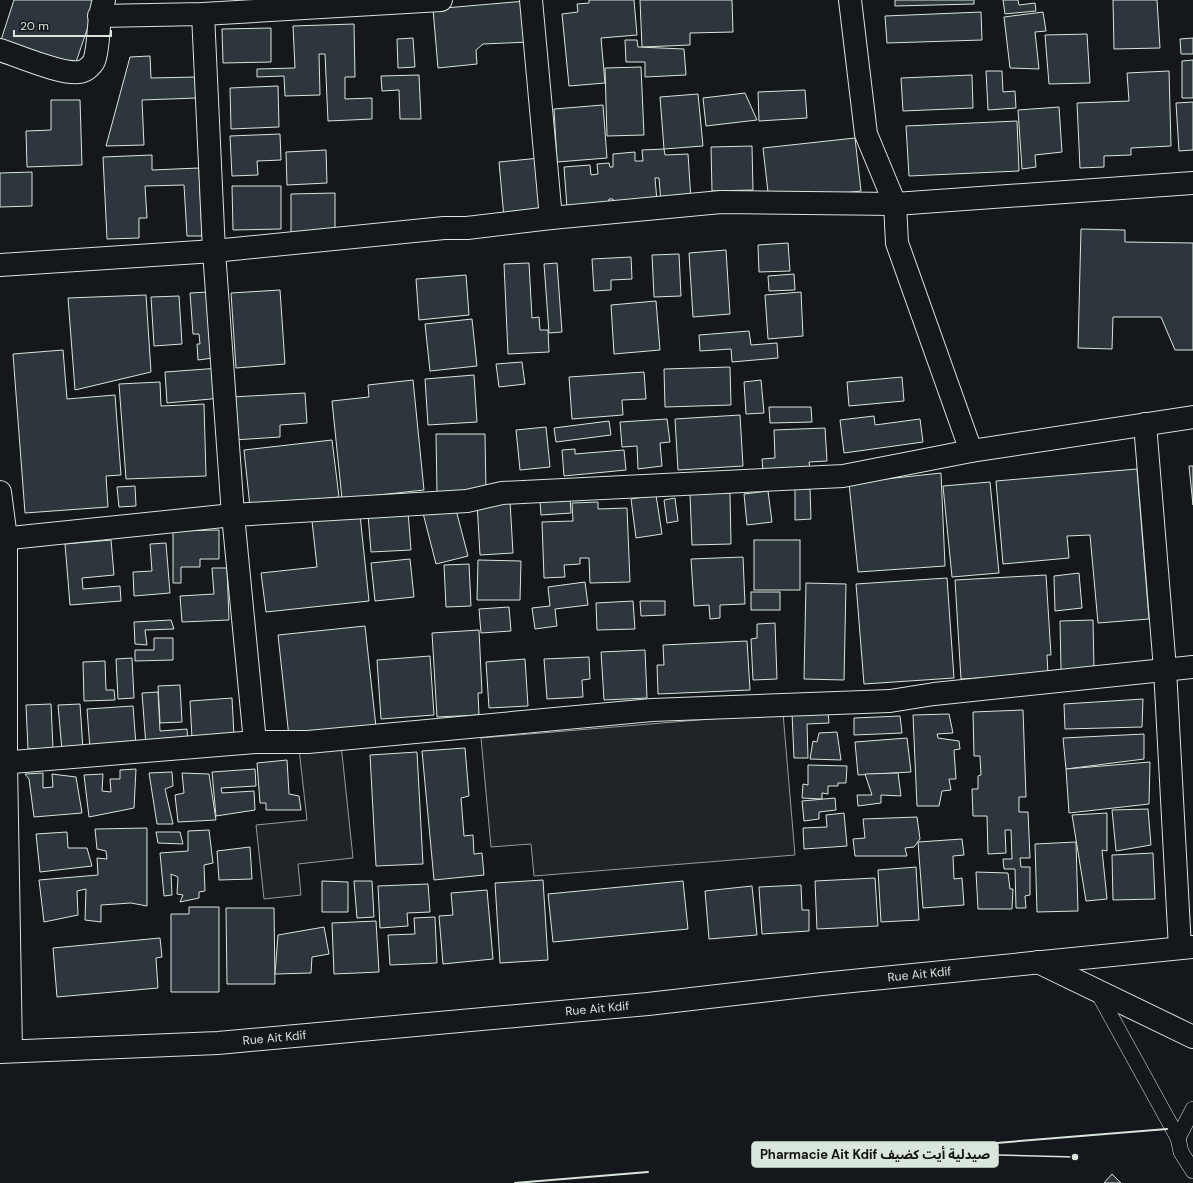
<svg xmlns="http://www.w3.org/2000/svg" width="1193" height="1183" viewBox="0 0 1193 1183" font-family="'DM Sans','Noto Sans Arabic',sans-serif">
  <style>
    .green { fill: #202428; stroke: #939e99 }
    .building { fill: #2c363c; stroke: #d8e6dc }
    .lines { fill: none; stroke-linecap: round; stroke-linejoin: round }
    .service-casing { stroke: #d8e6dc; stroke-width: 16 }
    .minor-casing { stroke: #d8e6dc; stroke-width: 24 }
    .tertiary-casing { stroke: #d8e6dc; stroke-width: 24 }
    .service { stroke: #14181c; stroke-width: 15 }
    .minor { stroke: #14181c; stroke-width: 22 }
    .tertiary { stroke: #14181c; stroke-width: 22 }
    .wall { stroke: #d8e6dc; stroke-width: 2 }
    .labels { text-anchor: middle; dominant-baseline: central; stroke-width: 3; stroke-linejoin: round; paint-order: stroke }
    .street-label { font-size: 12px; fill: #d8e6dc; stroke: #14181c }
    .leader { fill: none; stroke: #d8e6dc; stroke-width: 1.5 }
    .callout-dot { fill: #d8e6dc; stroke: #14181c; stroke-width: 1.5 }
    .callout { fill: #d8e6dc; stroke: #d8e6dc; stroke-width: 1.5 }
    .callout-label { font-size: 13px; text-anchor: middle; font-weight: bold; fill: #111 }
  </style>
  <rect width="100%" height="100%" fill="#14181c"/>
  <g class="green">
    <polygon points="783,713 795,855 534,876 531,844 491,847 481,738"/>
    <polygon points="341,744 353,858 298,864 301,895 264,899 256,825 307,820 299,749"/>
  </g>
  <g class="building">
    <polygon points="14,0 97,0 74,68 1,40"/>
    <polygon points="589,0 634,0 637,35 601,38 605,83 569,86 562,14 578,12 577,4 589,3"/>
    <polygon points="640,0 732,0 733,32 690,33 690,45 642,47"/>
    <polygon points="895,0 974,0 974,4 895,6"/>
    <polygon points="1003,0 1018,0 1019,5 1035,3 1036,11 1005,14"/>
    <polygon points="1113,0 1157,0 1160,48 1114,49"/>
    <polygon points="526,1 530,42 483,44 476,50 477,64 438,68 433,9"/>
    <polygon points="981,12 982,40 887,43 885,16"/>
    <polygon points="1043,12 1046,31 1035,32 1039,69 1010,68 1004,17"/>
    <polygon points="354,24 355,77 345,77 345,99 372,98 372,119 328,121 325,54 319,54 320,95 285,96 284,76 257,77 257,69 295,68 293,26"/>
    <polygon points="271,28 271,62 223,63 222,29"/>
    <polygon points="1087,34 1090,83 1049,84 1045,35"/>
    <polygon points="413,38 415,67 398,68 397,39"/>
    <polygon points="1193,38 1193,54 1181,54 1180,39"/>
    <polygon points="625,40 637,40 638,47 684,49 686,75 645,77 645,62 626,62"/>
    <polygon points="150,56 151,78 196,77 197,98 142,100 144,145 106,146 130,57"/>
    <polygon points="1193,60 1193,98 1182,98 1182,61"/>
    <polygon points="641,67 644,135 607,136 605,68"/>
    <polygon points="986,71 1002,71 1003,92 1015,91 1016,108 988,110"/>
    <polygon points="1169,71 1171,146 1131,148 1131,155 1104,156 1104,167 1080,168 1077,103 1129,101 1127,73"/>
    <polygon points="419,75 421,119 400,119 399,90 382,91 381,76"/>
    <polygon points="972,75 973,108 903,111 901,78"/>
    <polygon points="278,86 279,127 231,129 230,88"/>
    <polygon points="805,90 807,118 759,121 758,92"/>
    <polygon points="745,93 757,120 706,126 703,98"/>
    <polygon points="698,94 703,146 664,149 660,97"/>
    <polygon points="51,100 80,100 82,165 27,167 26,131 51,130"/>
    <polygon points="1193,102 1193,150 1179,151 1176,103"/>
    <polygon points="603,105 607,158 557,162 554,109"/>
    <polygon points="1059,107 1062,152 1035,155 1036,167 1022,169 1018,110"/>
    <polygon points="1017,121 1019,171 909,176 906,126"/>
    <polygon points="280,134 281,160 257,161 258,175 232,176 230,136"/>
    <polygon points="855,138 861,191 769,201 763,148"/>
    <polygon points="752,146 753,190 712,191 711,147"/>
    <polygon points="664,149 665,155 688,154 691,200 661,203 659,178 655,178 657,201 613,204 613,199 609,199 607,206 567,208 564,167 590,165 591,175 598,174 597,164 609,163 610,167 613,167 613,154 635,152 635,161 643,161 642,150"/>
    <polygon points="326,150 327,183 287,185 286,152"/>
    <polygon points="152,155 152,170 199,168 202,236 187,236 184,185 145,186 147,218 139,218 139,238 107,239 103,157"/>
    <polygon points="540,158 545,214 504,218 499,162"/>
    <polygon points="32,172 32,206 0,207 0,173"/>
    <polygon points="232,186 281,186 281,229 233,230"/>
    <polygon points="335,193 335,232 291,233 291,194"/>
    <polygon points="1081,229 1125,230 1125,242 1193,243 1193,350 1175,350 1161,317 1113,317 1112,349 1078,348"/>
    <polygon points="788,243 790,271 759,272 758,245"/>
    <polygon points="726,250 730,314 693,317 689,253"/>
    <polygon points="679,254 681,296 654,297 652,255"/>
    <polygon points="631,257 632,279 611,280 611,290 594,291 592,259"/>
    <polygon points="529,263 532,318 539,317 540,330 548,330 549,352 508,354 504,264"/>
    <polygon points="557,263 562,332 549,333 544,264"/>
    <polygon points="794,274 795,290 769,291 768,276"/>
    <polygon points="466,275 469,315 419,320 416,279"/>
    <polygon points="280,290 285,364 236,368 231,293"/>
    <polygon points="208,292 213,358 198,360 197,344 200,344 199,334 193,334 190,293"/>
    <polygon points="801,292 803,336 768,339 765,295"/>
    <polygon points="146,295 151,372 75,390 68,298"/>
    <polygon points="179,296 182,344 154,346 151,297"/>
    <polygon points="656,301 660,350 614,354 611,305"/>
    <polygon points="472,319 477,366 430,371 425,324"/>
    <polygon points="749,331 751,345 777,343 778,358 732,362 731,349 700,351 699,335"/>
    <polygon points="63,350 67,399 115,395 121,475 106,476 108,507 25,513 13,354"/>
    <polygon points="522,362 525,384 499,387 496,364"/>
    <polygon points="730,367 731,405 665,407 664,369"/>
    <polygon points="220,368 222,398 167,403 165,372"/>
    <polygon points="644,372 646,399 622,400 623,415 572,419 569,377"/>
    <polygon points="474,375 477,422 428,425 425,379"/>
    <polygon points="902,377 904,401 849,406 847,382"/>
    <polygon points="413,380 424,490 342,499 332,401 369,397 368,385"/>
    <polygon points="761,380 764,413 746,414 744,382"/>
    <polygon points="160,382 161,406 204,404 206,476 126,479 119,384"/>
    <polygon points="305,393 307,423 280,425 280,437 234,440 232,397"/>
    <polygon points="769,407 811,407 812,422 770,423"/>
    <polygon points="740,415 743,466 678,470 675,419"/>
    <polygon points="874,416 875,425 920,419 923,442 844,453 840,420"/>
    <polygon points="667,419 670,442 660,443 662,466 638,469 637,446 622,447 620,422"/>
    <polygon points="609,421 611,435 556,442 554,428"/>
    <polygon points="546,427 550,467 520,470 516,430"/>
    <polygon points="825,428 827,461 809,462 810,471 763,472 762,459 775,458 774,430"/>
    <polygon points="436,434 485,434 486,491 437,492"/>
    <polygon points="332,440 339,497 250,507 244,450"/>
    <polygon points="575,449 575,454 624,450 626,470 564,476 562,450"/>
    <polygon points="1189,466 1193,466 1193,505"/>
    <polygon points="1137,469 1149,619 1098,623 1090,535 1067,536 1069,558 1003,564 996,481"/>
    <polygon points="941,473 945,566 858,572 849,483"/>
    <polygon points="990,482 999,573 952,577 943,486"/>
    <polygon points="135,486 136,506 119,507 117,487"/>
    <polygon points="795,489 810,489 811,519 795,520"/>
    <polygon points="768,491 772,522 747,525 744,494"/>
    <polygon points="730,493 731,544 692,545 690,494"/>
    <polygon points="656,495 662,534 636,538 631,499"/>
    <polygon points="675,498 678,521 667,523 664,500"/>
    <polygon points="570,499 571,513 541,515 540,501"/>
    <polygon points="510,501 513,553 480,555 477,503"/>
    <polygon points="598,502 598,509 627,508 630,582 590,583 589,558 580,558 580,564 564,565 565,577 544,578 542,522 573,521 572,503"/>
    <polygon points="455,506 468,556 436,564 423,513"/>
    <polygon points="408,512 411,550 371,552 368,515"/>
    <polygon points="360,515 369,601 266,612 261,573 317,567 312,521"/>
    <polygon points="219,530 219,559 200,559 200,567 181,567 181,583 173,583 173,531"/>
    <polygon points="111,540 114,575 82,578 83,589 120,586 121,601 70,605 65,544"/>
    <rect x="754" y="540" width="46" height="50"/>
    <polygon points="166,543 170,593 134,596 133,572 152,571 150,544"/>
    <polygon points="743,557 745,604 720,605 720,618 710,619 709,605 694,606 691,559"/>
    <polygon points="410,559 414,597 375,601 371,563"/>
    <polygon points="478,560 521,561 520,600 477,600"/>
    <polygon points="469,564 471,606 446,607 444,565"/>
    <polygon points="212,568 227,568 229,620 182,622 180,596 214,594"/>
    <polygon points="1079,573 1082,608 1055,611 1054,576"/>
    <polygon points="1046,575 1051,655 1047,655 1048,674 961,679 955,580"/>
    <polygon points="947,578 954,678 864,684 856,584"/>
    <polygon points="585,582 588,605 555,609 557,626 535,629 532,608 550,606 548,587"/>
    <polygon points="806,583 846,584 844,680 804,679"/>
    <rect x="751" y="592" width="29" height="18"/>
    <polygon points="633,601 635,629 597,630 596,603"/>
    <polygon points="640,601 665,601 665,615 641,616"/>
    <polygon points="509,607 511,631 481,633 479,609"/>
    <polygon points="171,620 174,629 145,630 147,645 135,644 134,622"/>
    <polygon points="1093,620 1094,669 1061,670 1060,621"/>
    <polygon points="775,623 777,679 753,680 751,639 757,638 757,624"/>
    <polygon points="365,626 376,727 289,737 278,635"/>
    <polygon points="479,630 482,693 478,693 479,715 437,717 432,633"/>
    <polygon points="154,638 173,638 173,660 135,661 135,650 154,650"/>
    <polygon points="747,641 750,690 658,694 657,665 664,665 663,645"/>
    <polygon points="645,650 647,698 604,700 601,652"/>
    <polygon points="430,656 434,715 381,719 377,660"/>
    <polygon points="589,657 590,679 582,680 583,697 547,699 544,659"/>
    <polygon points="132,658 134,698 118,699 116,659"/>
    <polygon points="525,659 528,706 489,708 486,662"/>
    <polygon points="105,661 106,690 114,690 115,700 84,701 83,662"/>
    <polygon points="180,685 182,722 160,723 158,686"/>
    <polygon points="158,692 160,731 187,729 188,743 146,746 142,693"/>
    <polygon points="232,698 234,736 192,738 190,701"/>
    <polygon points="1143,699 1142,727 1065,729 1064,704"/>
    <polygon points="51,704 53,748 28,749 26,705"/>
    <polygon points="80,704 83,750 62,751 58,705"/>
    <polygon points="133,706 136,745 90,749 87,709"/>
    <polygon points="1023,710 1026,797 1019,797 1019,812 1028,812 1030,858 1020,858 1021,867 1030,867 1030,895 1025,896 1026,908 1016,908 1015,869 1004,869 1003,859 1012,859 1011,830 1005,830 1006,853 988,854 987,816 973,816 972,789 978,789 978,776 981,775 980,756 974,756 973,712"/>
    <polygon points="828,712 829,723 807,724 808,758 794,758 792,713"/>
    <polygon points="949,714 953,733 937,734 938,738 959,741 960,749 954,750 956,779 949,779 951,790 942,791 939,806 917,806 913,715"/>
    <polygon points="900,716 902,733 854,735 854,718"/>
    <polygon points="837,732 841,760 810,759 813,741 817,742 819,733"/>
    <polygon points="1144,734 1144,759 1066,769 1063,738"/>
    <polygon points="907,738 911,772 858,775 855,742"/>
    <polygon points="465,748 469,796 461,798 464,836 473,835 474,854 482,853 484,875 434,880 422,751"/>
    <polygon points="417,752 423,864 376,866 370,755"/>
    <polygon points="287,760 289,794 299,796 301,810 266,810 266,803 260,803 257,763"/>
    <polygon points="1150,762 1149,804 1069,813 1066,769"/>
    <polygon points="808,765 847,766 846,783 838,783 838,786 828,786 828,794 822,793 822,799 802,798 803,784 808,785"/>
    <polygon points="136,769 134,808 89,817 84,775 103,774 102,791 111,792 110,779 120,779 120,770"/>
    <polygon points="255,769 256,786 221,788 222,793 254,791 255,810 216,816 212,772"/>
    <polygon points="172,772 173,786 165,789 173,824 157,824 149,773"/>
    <polygon points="43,773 43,788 53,787 52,774 76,777 82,813 34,817 29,779 25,774"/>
    <polygon points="182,773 209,774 216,820 178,822 175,795 184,793"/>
    <polygon points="898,773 901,796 881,795 881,803 858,806 857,795 872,795 865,774"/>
    <polygon points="835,798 836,810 819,812 819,819 804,821 802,801"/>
    <polygon points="1148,809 1151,845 1116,851 1112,810"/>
    <polygon points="844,813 847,846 804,849 803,828 827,827 826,815"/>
    <polygon points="1107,813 1107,851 1102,850 1107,899 1086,901 1072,815"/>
    <polygon points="917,817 920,839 914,847 905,848 907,856 855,856 853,839 865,838 863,819"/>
    <polygon points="147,828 147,906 131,903 101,905 101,922 85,920 86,889 77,891 78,915 44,922 39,880 98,875 97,858 107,859 106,851 97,849 95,829"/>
    <polygon points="209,830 213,863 204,865 205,891 199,892 199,898 180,902 183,895 177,894 178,877 171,874 172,895 164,896 160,853 188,851 188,831"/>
    <polygon points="67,832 68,848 87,848 92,866 40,872 36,834"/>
    <polygon points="156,832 180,832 183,844 158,843"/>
    <polygon points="962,839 964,855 953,856 954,879 962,878 964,905 923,908 918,842"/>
    <polygon points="1076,842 1078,911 1037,912 1035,844"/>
    <polygon points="250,847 252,879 219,880 217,851"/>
    <polygon points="1153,853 1155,899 1113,900 1112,855"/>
    <polygon points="916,867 919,920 881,922 878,870"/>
    <polygon points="976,872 1008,873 1010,889 1013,889 1012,909 978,909"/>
    <polygon points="875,878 878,926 817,929 815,881"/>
    <polygon points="543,880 548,960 500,963 495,883"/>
    <polygon points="322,881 348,882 348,912 322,912"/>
    <polygon points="354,881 372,881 374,917 357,918"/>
    <polygon points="683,881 688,929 553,942 548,894"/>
    <polygon points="428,884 430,912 407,913 408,926 380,928 378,886"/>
    <polygon points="801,885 802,910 809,910 809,931 762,934 759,887"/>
    <polygon points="752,886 757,935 709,939 705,891"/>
    <polygon points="487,890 493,959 443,964 439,916 453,915 451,893"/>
    <polygon points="189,907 219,907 219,992 171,992 171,914 189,914"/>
    <polygon points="226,908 274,908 275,984 227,984"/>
    <polygon points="435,917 437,963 390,965 388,935 415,934 414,918"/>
    <polygon points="376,921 379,972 334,974 332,923"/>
    <polygon points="324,927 329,954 312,957 311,973 275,974 278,935"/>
    <polygon points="160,938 162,957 156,958 158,988 57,997 53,948"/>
    <polygon points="1112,1174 1121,1183 1104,1183"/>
  </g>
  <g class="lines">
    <g class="service-casing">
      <g id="service">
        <polyline points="1097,991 1178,1138 1181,1152 1193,1171"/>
        <polyline points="1178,1138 1193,1109"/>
      </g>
    </g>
    <g class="minor-casing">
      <g id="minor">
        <polyline points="531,0 551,218"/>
        <polyline points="850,0 866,134 895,204 897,243 971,451"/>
        <polyline points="203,14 214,251 233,515 255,742"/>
        <polyline points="99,16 203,14 441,0"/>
        <path d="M0,50C19,56 62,75 80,72C86,71 94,64 95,58C100,39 97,20 104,0"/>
        <polyline points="0,265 214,251 444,228 467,228 551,218 721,202 895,204 1193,183"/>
        <polyline points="1145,424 1165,669 1180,948"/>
        <polyline points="0,492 6,538 6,763 11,1051"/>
        <polyline points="0,539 233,515 467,501 502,493 843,476 971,451 1193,417"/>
        <polyline points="0,763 255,742 308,742 652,710 890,701 934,694 1193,667"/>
        <polyline points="1038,962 1193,1037"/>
      </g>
    </g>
    <g class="tertiary-casing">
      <g id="tertiary">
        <path id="s1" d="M0,1052L218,1043L648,1004L822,984L1193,947"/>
      </g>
    </g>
    <use href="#service" class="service"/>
    <use href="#minor" class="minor"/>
    <use href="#tertiary" class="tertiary"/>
    <g class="wall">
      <polyline points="873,1153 1167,1129"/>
      <polyline points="515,1183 648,1172"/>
    </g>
  </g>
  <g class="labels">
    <g class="street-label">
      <text stroke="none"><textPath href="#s1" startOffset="923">Rue Ait Kdif</textPath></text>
      <text stroke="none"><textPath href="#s1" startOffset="599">Rue Ait Kdif</textPath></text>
      <text stroke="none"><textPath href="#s1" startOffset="275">Rue Ait Kdif</textPath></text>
    </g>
  </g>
  <path class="leader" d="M1075 1157L998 1155"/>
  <circle class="callout-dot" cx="1075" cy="1157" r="4"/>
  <rect class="callout" x="752" y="1142" width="246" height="25" rx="4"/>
  <g class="callout-label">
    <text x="875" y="1159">Pharmacie Ait Kdif صيدلية أيت كضيف</text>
  </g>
  <path d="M14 30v6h97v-6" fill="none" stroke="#d8e6dc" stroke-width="2"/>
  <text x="20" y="30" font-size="12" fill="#d8e6dc" stroke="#14181c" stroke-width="3" paint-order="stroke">20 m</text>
</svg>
